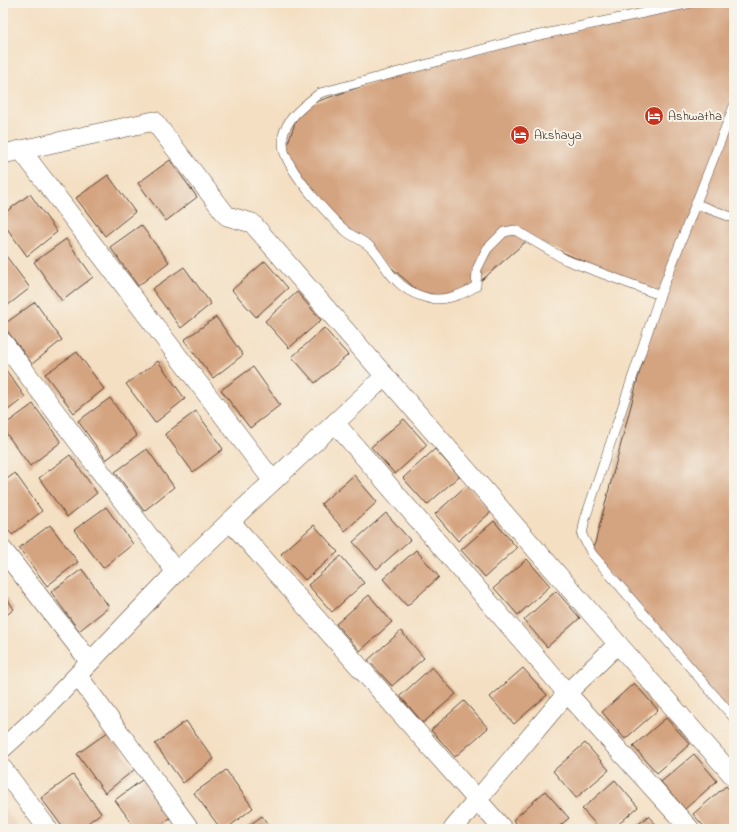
<svg xmlns="http://www.w3.org/2000/svg" width="737" height="832" viewBox="0 0 737 832" font-family="'Indie Flower',sans-serif">
  <style>
    .built { fill: #e7cfb5 }
    .building { fill: #d4a37f }
    .lines { fill: none; stroke-linecap: round; stroke-linejoin: round }
    .lane-casing { stroke: #574537; stroke-width: 10 }
    .street-casing { stroke: #574537; stroke-width: 20 }
    .lane { stroke: #fff; stroke-width: 9 }
    .street { stroke: #fff; stroke-width: 19 }
    .labels { text-anchor: middle; dominant-baseline: central; stroke-width: 4; stroke-linejoin: round; paint-order: stroke }
    .poi-label { font-size: 13px; fill: #3b2a1e; stroke: #f7f3e8; text-anchor: start }
  </style>
  <rect width="100%" height="100%" fill="#f7f3e8"/>
  <filter id="ink" filterUnits="userSpaceOnUse"><feTurbulence type="fractalNoise" baseFrequency=".025" numOctaves="2"/><feDisplacementMap in="SourceGraphic" scale="8" xChannelSelector="R" yChannelSelector="G"/><feConvolveMatrix kernelMatrix="1 2 1 2 8 2 1 2 1" color-interpolation-filters="sRGB"/></filter>
  <filter id="wash" filterUnits="userSpaceOnUse"><feTurbulence type="fractalNoise" baseFrequency=".012" numOctaves="4" result="noise"/><feDisplacementMap in="SourceGraphic" scale="16" xChannelSelector="R" yChannelSelector="G"/><feGaussianBlur stdDeviation="0.9" result="paint"/><feColorMatrix in="noise" values="0 0 0 0 0 0 0 0 0 0 0 0 0 0 0 0 0 1.4 0 .05"/><feComposite in="paint" operator="in"/></filter>
  <g filter="url(#wash)">
    <rect width="100%" height="100%" fill="#f4dfc2"/>
    <polygon class="built" points="3,806 20,829 3,829"/>
    <g id="blocks">
      <g class="building">
        <polygon points="695,3 734,3 734,719 592,554 660,295 530,238 468,292 426,298 326,210 284,153 301,107 430,63"/>
        <polygon points="170,160 197,197 166,221 138,183"/>
        <polygon points="108,175 135,212 105,236 76,198"/>
        <polygon points="30,194 57,232 27,256 3,223 3,214"/>
        <polygon points="141,225 169,262 138,286 110,247"/>
        <polygon points="66,239 93,277 62,301 34,262"/>
        <polygon points="3,252 30,288 3,309"/>
        <polygon points="265,261 288,288 256,317 232,290"/>
        <polygon points="184,267 211,304 181,328 152,289"/>
        <polygon points="297,292 321,320 289,348 265,321"/>
        <polygon points="35,302 62,340 32,364 3,325"/>
        <polygon points="216,317 243,355 213,378 184,340"/>
        <polygon points="324,328 348,355 315,383 292,357"/>
        <polygon points="77,352 104,389 74,413 45,374"/>
        <polygon points="158,361 185,399 155,423 126,384"/>
        <polygon points="3,366 25,397 3,414"/>
        <polygon points="253,367 280,405 250,428 221,390"/>
        <polygon points="110,398 137,436 106,460 78,421"/>
        <polygon points="33,404 61,442 30,466 3,429 3,426"/>
        <polygon points="196,411 223,449 193,472 165,434"/>
        <polygon points="404,419 427,445 395,474 371,447"/>
        <polygon points="147,449 174,487 144,511 115,472"/>
        <polygon points="435,449 459,476 427,505 403,478"/>
        <polygon points="70,455 97,493 67,517 39,478"/>
        <polygon points="15,473 42,511 12,535 3,523 3,482"/>
        <polygon points="354,475 377,502 345,531 321,504"/>
        <polygon points="467,485 491,512 458,541 435,514"/>
        <polygon points="106,507 133,544 103,568 74,530"/>
        <polygon points="386,513 410,540 377,569 353,542"/>
        <polygon points="494,521 517,548 485,577 461,550"/>
        <polygon points="50,525 78,562 47,586 19,548"/>
        <polygon points="314,525 338,552 305,580 281,554"/>
        <polygon points="416,550 439,577 407,606 383,579"/>
        <polygon points="341,556 364,583 332,612 308,585"/>
        <polygon points="527,559 550,586 518,615 494,588"/>
        <polygon points="82,569 109,607 79,631 51,592"/>
        <polygon points="556,591 580,618 547,647 524,620"/>
        <polygon points="3,593 14,609 3,618"/>
        <polygon points="369,595 392,622 360,651 336,624"/>
        <polygon points="401,631 424,658 392,686 368,660"/>
        <polygon points="432,667 456,694 423,723 400,696"/>
        <polygon points="523,668 547,695 514,724 490,697"/>
        <polygon points="3,683 7,688 3,692"/>
        <polygon points="634,683 658,710 625,739 602,712"/>
        <polygon points="464,701 488,728 455,757 431,730"/>
        <polygon points="666,718 690,744 657,773 633,746"/>
        <polygon points="186,721 214,759 183,783 155,744"/>
        <polygon points="108,732 135,769 105,793 77,754"/>
        <polygon points="585,743 609,770 576,798 553,771"/>
        <polygon points="694,754 717,781 685,809 661,782"/>
        <polygon points="226,770 253,808 226,829 221,829 194,793"/>
        <polygon points="73,775 101,813 80,829 64,829 41,798"/>
        <polygon points="146,777 174,815 155,829 136,829 115,800"/>
        <polygon points="615,780 638,807 613,829 600,829 582,809"/>
        <polygon points="726,786 734,795 734,826 731,829 706,829 693,814"/>
        <polygon points="545,791 569,818 556,829 521,829 513,820"/>
        <polygon points="262,816 271,829 244,829"/>
        <polygon points="648,816 660,829 633,829"/>
        <polygon points="106,824 109,829 99,829"/>
      </g>
    </g>
  </g>
  <g filter="url(#ink)">
    <use href="#blocks" fill-opacity="0" stroke="#574537" stroke-width="1"/>
    <g class="lines">
      <g class="lane-casing">
        <g id="lane">
          <polyline points="734,106 660,295 585,519 582,535 592,554 734,718"/>
          <polyline points="696,204 734,218"/>
          <path d="M660,295L566,260L515,230L504,232L487,249L477,269L476,286C463,295 440,303 424,297C414,294 403,288 396,280C385,270 380,255 368,245C361,240 354,237 347,232C329,217 293,176 285,154C283,150 283,141 283,136C287,117 306,104 320,93L521,39L691,3"/>
        </g>
      </g>
      <g class="street-casing">
        <g id="street">
          <polyline points="21,150 273,481"/>
          <polyline points="3,154 154,121 227,216 252,223 618,644 567,693 453,829"/>
          <polyline points="3,342 176,572 385,376"/>
          <polyline points="335,423 567,693 690,829"/>
          <polyline points="230,521 503,829"/>
          <polyline points="3,550 90,662 37,717 3,748"/>
          <polyline points="618,644 734,777"/>
          <polyline points="90,662 176,572"/>
          <polyline points="78,676 190,829"/>
          <polyline points="3,769 48,829"/>
        </g>
      </g>
      <use href="#lane" class="lane"/>
      <use href="#street" class="street"/>
    </g>
  </g>
  <defs>
    <g id="hotel-disc" transform="scale(1)"><circle r="9.5" fill="#c8321e" stroke="#f7f3e8"/><path d="M-6-4.5h1.5V1H6V5H4.5V3h-9V5H-6ZM-4 0a1.8 1.8 0 1 1 3.6 0ZM.5 0V-2.5h3Q6-2.5 6 0Z" fill="#fff"/></g>
  </defs>
  <g fill-rule="evenodd">
    <use href="#hotel-disc" x="654" y="116"/>
    <use href="#hotel-disc" x="520" y="135"/>
  </g>
  <g class="labels">
    <g class="poi-label">
      <text x="668" y="116">Ashwatha</text>
      <text x="534" y="135">Akshaya</text>
    </g>
  </g>
  <rect width="737" height="832" fill="none" stroke="#f7f3e8" stroke-width="16"/>
</svg>
